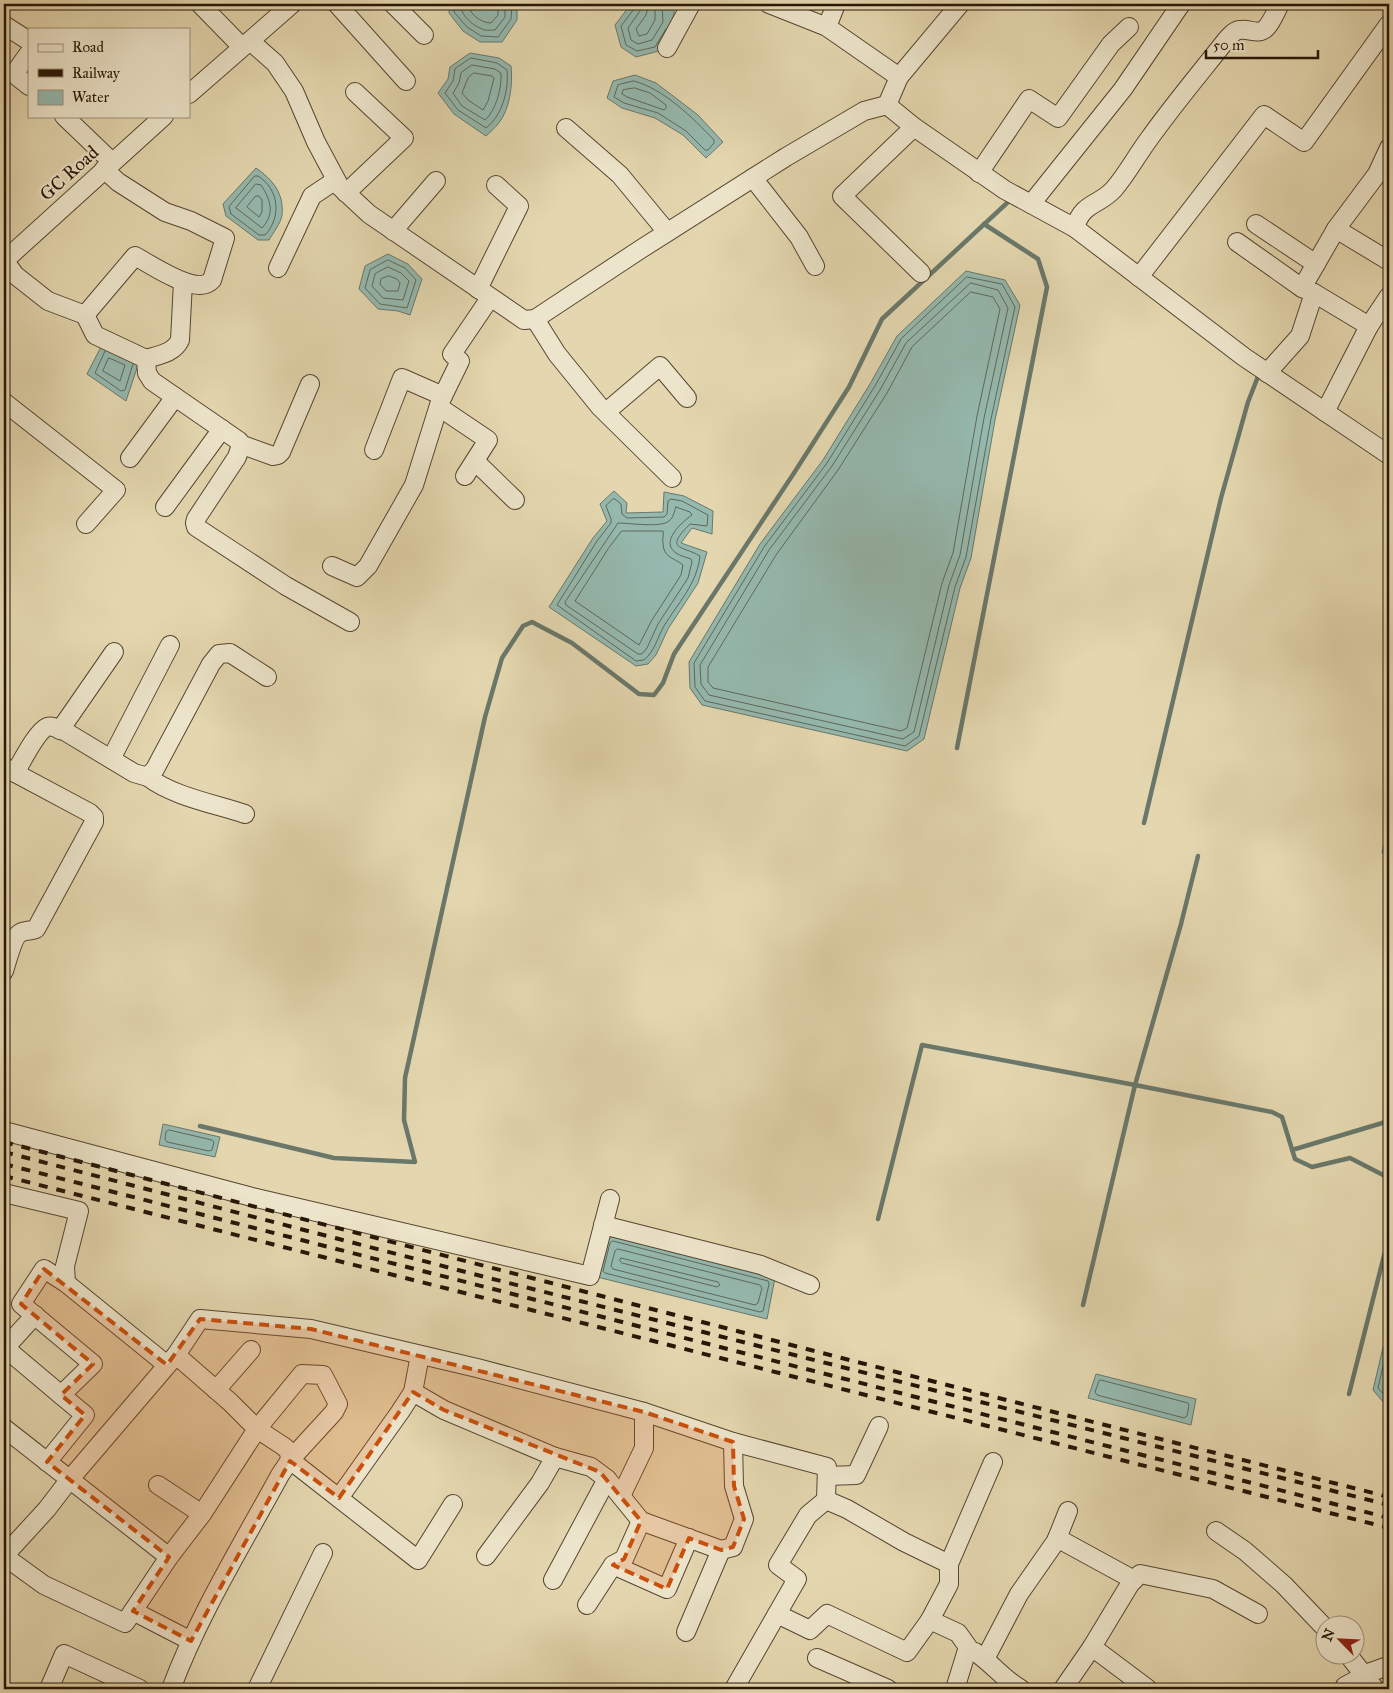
<svg xmlns="http://www.w3.org/2000/svg" width="1393" height="1693" viewBox="0 0 1393 1693" font-family="'IM FELL Great Primer',serif">
  <style>
    .water { fill: #95b9af; stroke: #69786b }
    .lines { fill: none; stroke-linecap: round; stroke-linejoin: round }
    .shore { stroke: #5e685a; stroke-width: 1 }
    .stream { stroke: #69786b; stroke-width: 4.5 }
    .minor-casing { stroke: #564630; stroke-width: 20 }
    .minor { stroke: #ede5cb; stroke-width: 18 }
    .rail { stroke: #271606; stroke-width: 4; stroke-dasharray: 9 9; stroke-linecap: butt }
    .marked { fill: #cb4f0b; fill-opacity: 0.2; stroke: #cb4f0b; stroke-width: 4; stroke-dasharray: 10 6; stroke-linejoin: round }
    .labels { text-anchor: middle; dominant-baseline: central; stroke-width: 4; stroke-linejoin: round; paint-order: stroke }
    .street-label { font-size: 19px; fill: #271606; stroke: #ede5cb }
  </style>
  <rect width="100%" height="100%" fill="#e4d7af"/>
  <filter id="stains"><feTurbulence type="fractalNoise" baseFrequency=".004" numOctaves="4"/><feColorMatrix values="0 0 0 0 .2 0 0 0 0 .09 0 0 0 0 .02 0 0 0 .5 -.17"/></filter>
  <radialGradient id="worn" r=".72"><stop offset=".6" stop-color="#630" stop-opacity="0"/><stop offset="1" stop-color="#630" stop-opacity=".3"/></radialGradient>
  <g class="water">
    <polygon points="450,4 517,4 517,20 502,42 480,42 463,31 449,13"/>
    <polygon points="631,4 674,5 674,25 659,51 636,57 621,47 615,25"/>
    <path d="M470,53L499,58L511,66C513,84 510,110 498,124C495,128 490,132 486,136L454,114L438,93L448,79L450,67Z"/>
    <polygon points="635,75 656,83 698,115 723,142 706,158 683,135 655,118 622,108 607,98 613,81"/>
    <path d="M256,168C273,180 284,193 282,215C281,223 273,233 269,240H258L226,216L223,204Z"/>
    <polygon points="388,254 408,264 422,279 410,315 398,311 378,309 359,289 365,266"/>
    <polygon points="966,271 1005,280 1020,305 995,420 971,558 960,588 924,739 907,751 702,705 690,688 689,662 760,544 823,460 870,384 897,336"/>
    <polygon points="103,343 140,359 126,401 87,374"/>
    <polygon points="614,491 627,503 626,513 663,512 664,492 684,496 713,511 712,534 692,528 681,543 707,552 698,583 668,629 656,655 648,664 636,666 549,607 593,538 607,521 600,504"/>
    <polygon points="1389,811 1389,855 1382,853"/>
    <polygon points="163,1124 220,1137 215,1157 159,1145"/>
    <polygon points="607,1234 775,1278 767,1319 597,1277"/>
    <polygon points="1389,1322 1389,1405 1385,1404 1373,1390"/>
    <polygon points="1096,1374 1196,1399 1191,1425 1088,1398"/>
  </g>
  <g class="lines">
    <g class="shore">
      <polyline points="455,4 454,12 467,27 481,36 498,37 511,19 512,4"/>
      <path d="M461,4C460,15 472,25 482,29C485,31 490,30 495,30L505,17V4"/>
      <path d="M468,4C469,14 481,23 491,23L498,15V4"/>
      <polyline points="635,4 634,9 621,26 626,45 637,51 655,47 666,29"/>
      <polyline points="641,4 640,11 628,28 631,40 638,44 652,40 663,22 662,4"/>
      <polyline points="649,4 646,15 636,29 639,36 647,34 655,20 655,4"/>
      <path d="M471,58L497,63L507,70C509,90 502,116 486,128L458,110L445,93L453,81L455,69Z"/>
      <path d="M472,65L495,69L501,73C502,87 496,111 485,120L462,106L453,93L459,83L461,73Z"/>
      <polygon points="474,73 492,76 494,78 488,101 483,110 468,100 462,93 468,78"/>
      <path d="M634,81C664,89 693,118 714,140V143L708,150H705L686,131L658,113L624,103L614,97L618,85Z"/>
      <polygon points="635,88 650,93 666,105 666,108 664,110 627,97 622,94 623,90"/>
      <path d="M255,176H258C279,189 282,217 265,235H259L231,214L229,207Z"/>
      <path d="M256,184L261,185C271,200 275,214 262,228L236,208Z"/>
      <polygon points="256,196 259,196 262,200 262,212 259,217 247,207"/>
      <polygon points="388,260 405,268 416,280 407,308 380,304 365,288 370,270"/>
      <polygon points="388,267 401,273 409,281 403,300 383,298 372,286 375,274"/>
      <polygon points="389,276 397,279 400,283 398,291 386,291 380,284 381,279"/>
      <polygon points="967,277 1002,284 1015,307 991,419 966,557 955,587 919,736 905,746 705,701 695,687 694,663 764,547 827,463 875,386 901,339"/>
      <polygon points="971,283 998,290 1008,308 984,418 960,555 949,585 914,732 903,739 709,695 701,684 700,665 769,550 832,466 880,390 906,343"/>
      <polygon points="971,292 993,297 1000,309 977,416 953,553 942,583 907,728 901,731 713,688 708,682 708,667 776,555 838,470 887,393 912,347"/>
      <polyline points="105,351 95,373 121,391 125,390 133,364"/>
      <polygon points="109,358 125,365 120,381 103,371"/>
      <path d="M613,499H615L621,504L622,514L627,518L664,517L667,514L668,501L671,499L682,501L708,515L707,526L690,524C664,550 681,545 700,556C697,584 678,603 664,626C657,638 655,651 644,660L636,661L557,605L597,541L611,523V519L606,506Z"/>
      <path d="M676,507L690,512L692,515C683,521 659,542 676,553C680,556 686,557 691,559L692,562L688,578L658,624L647,648L642,654H638L566,605L565,602L618,523C629,523 661,528 669,521C674,517 674,511 676,507Z"/>
      <path d="M622,531H663C664,535 662,539 663,543C663,558 675,558 683,565L681,575L652,620L639,645L575,601L608,549Z"/>
      <polygon points="169,1130 212,1140 214,1142 212,1150 209,1151 167,1142 165,1139 166,1132"/>
      <polygon points="613,1241 768,1281 769,1284 763,1311 760,1312 605,1273 603,1271 610,1243"/>
      <polygon points="618,1249 760,1285 762,1288 758,1303 755,1305 613,1269 611,1266 615,1251"/>
      <polygon points="621,1258 718,1282 720,1285 717,1287 622,1263 620,1261"/>
      <polyline points="1389,1340 1378,1388 1389,1400"/>
      <polygon points="1101,1380 1188,1403 1189,1405 1187,1416 1184,1418 1097,1395 1095,1392 1099,1381"/>
    </g>
    <g class="stream">
      <polyline points="957,748 1047,287 1038,259 984,224"/>
      <polyline points="1144,823 1221,498 1248,402 1259,374"/>
      <polyline points="200,1126 334,1158 415,1162 404,1120 405,1078 485,717 502,658 523,626 532,622 572,643 639,694 654,695 663,683 674,654 794,473 849,387 882,319 1007,203"/>
      <polyline points="1292,1150 1389,1121"/>
      <polyline points="878,1219 922,1045 1135,1085 1272,1112 1282,1117 1295,1159 1312,1167 1350,1158 1389,1178"/>
      <polyline points="1083,1305 1135,1085 1181,924 1198,856"/>
      <polyline points="1349,1394 1389,1236"/>
    </g>
    <g class="minor-casing">
      <g id="minor">
        <polyline points="200,4 242,47"/>
        <polyline points="337,4 406,81"/>
        <polyline points="393,4 424,35"/>
        <polyline points="769,4 827,27 899,77"/>
        <polyline points="4,25 29,41"/>
        <polyline points="827,27 836,4"/>
        <polyline points="250,41 275,63 294,91 316,142 340,187 369,214 524,320 535,319 641,249 786,157 864,111 887,105 914,127 1005,190 1075,228 1244,357 1389,455"/>
        <polyline points="667,48 691,4"/>
        <polyline points="29,53 14,74 29,86"/>
        <polyline points="189,94 292,4"/>
        <polyline points="887,105 899,77 960,4"/>
        <polyline points="64,116 112,162"/>
        <polyline points="914,127 842,196 921,273"/>
        <polyline points="566,128 620,175 667,232"/>
        <polyline points="979,173 1029,99 1058,118 1111,44 1129,27"/>
        <polyline points="753,178 799,237 815,266"/>
        <polyline points="346,193 404,138 355,92"/>
        <polyline points="1031,204 1123,89 1181,4"/>
        <polyline points="1256,224 1316,264"/>
        <path d="M1075,228C1082,202 1099,206 1114,189C1127,174 1137,155 1149,139C1174,104 1201,72 1227,39C1231,35 1235,30 1240,30C1249,28 1258,36 1266,28C1272,22 1276,11 1280,4"/>
        <polyline points="1336,229 1389,261"/>
        <polyline points="393,231 436,181"/>
        <polyline points="1237,242 1302,288 1314,293 1300,336 1267,373"/>
        <polyline points="4,260 15,275 48,301 85,315 95,335 146,359 147,373 152,381 239,441 240,448 237,457 196,519 195,523 196,527 286,586 350,622"/>
        <polyline points="4,261 164,116"/>
        <polyline points="278,268 312,196 336,180"/>
        <polyline points="1139,277 1264,115 1304,142 1389,24"/>
        <polyline points="1302,288 1336,229 1377,174 1389,148"/>
        <polyline points="478,289 519,206 496,185"/>
        <polyline points="1314,293 1369,326"/>
        <path d="M85,315L135,256C152,265 197,297 212,280L225,238L191,221L165,212L118,182L104,169"/>
        <polyline points="535,319 557,354 600,407 672,478"/>
        <path d="M146,359C159,355 174,353 180,340L183,282"/>
        <polyline points="4,402 116,490 86,524"/>
        <polyline points="439,407 488,440 465,476"/>
        <polyline points="606,412 660,366 687,398"/>
        <polyline points="1325,412 1369,326 1389,296"/>
        <polyline points="240,444 273,456 278,455 281,452 310,384"/>
        <polyline points="374,450 402,378 443,396"/>
        <polyline points="130,458 175,397"/>
        <polyline points="475,461 515,500"/>
        <polyline points="165,507 222,429"/>
        <polyline points="332,566 357,577 368,566 414,485 440,402 460,361 452,354 490,298"/>
        <polyline points="60,730 114,652"/>
        <polyline points="111,759 170,645"/>
        <path d="M4,767L90,813L94,817V822L36,929C31,931 25,930 20,933C13,937 7,962 4,971"/>
        <path d="M15,773C21,763 37,731 47,727C53,725 60,730 66,732L134,773L148,777L155,769L211,664L219,654L230,653L267,677"/>
        <path d="M148,777C172,796 215,804 245,814"/>
        <polyline points="4,1131 252,1197 590,1276 610,1199"/>
        <polyline points="4,1193 79,1211 65,1266 66,1283"/>
        <polyline points="603,1225 761,1265 810,1285"/>
        <polyline points="4,1347 61,1395"/>
        <polyline points="5,1348 35,1315"/>
        <polyline points="216,1390 251,1350"/>
        <polyline points="413,1392 444,1410 555,1457 591,1467 607,1479 641,1521 721,1550 733,1547 744,1519 734,1486 733,1442"/>
        <polyline points="4,1428 169,1557 202,1514 257,1429 302,1374 323,1375 338,1404 334,1412 290,1460 289,1451 283,1446 257,1429 230,1402 176,1355"/>
        <polyline points="47,1462 85,1415 61,1395 93,1364 21,1304 44,1269 66,1283 167,1365"/>
        <polyline points="827,1476 856,1475 879,1426"/>
        <polyline points="158,1485 202,1514"/>
        <polyline points="621,1496 644,1448 644,1412"/>
        <polyline points="339,1498 400,1412 413,1392 420,1355"/>
        <polyline points="1216,1531 1245,1551 1284,1585 1326,1629"/>
        <polyline points="1057,1538 1134,1580"/>
        <polyline points="4,1556 47,1509 70,1479 176,1355 200,1319 311,1329 477,1368 644,1412 733,1442 827,1467 826,1500 847,1509 904,1542 949,1564 949,1584 930,1620 958,1633 968,1647 955,1689"/>
        <polyline points="4,1556 44,1585 125,1623 169,1557"/>
        <polyline points="486,1556 540,1483 555,1457"/>
        <polyline points="949,1564 993,1462"/>
        <polyline points="613,1565 667,1589 689,1538"/>
        <polyline points="553,1580 607,1479"/>
        <polyline points="587,1605 613,1565 624,1559 641,1521"/>
        <polyline points="133,1611 191,1641"/>
        <polyline points="777,1614 810,1630 827,1614 907,1652 930,1620"/>
        <polyline points="686,1632 721,1550"/>
        <polyline points="1092,1647 1130,1584 1140,1574 1213,1589 1258,1614"/>
        <path d="M975,1652C992,1663 1003,1679 1021,1689"/>
        <polyline points="1349,1656 1375,1689"/>
        <polyline points="817,1658 888,1689"/>
        <polyline points="985,1659 1019,1594 1056,1541 1068,1511"/>
        <polyline points="49,1689 64,1654 140,1689"/>
        <path d="M171,1689C199,1614 242,1545 280,1475L290,1460L418,1560L453,1504"/>
        <polyline points="257,1689 323,1553"/>
        <polyline points="734,1689 797,1579 778,1565 808,1515 826,1500"/>
        <polyline points="1063,1689 1092,1647 1148,1689"/>
        <polyline points="1344,1689 1345,1686 1371,1672 1385,1667 1389,1669"/>
      </g>
    </g>
    <use href="#minor" class="minor"/>
    <g class="rail">
      <polyline points="4,1142 900,1373 1389,1497"/>
      <polyline points="4,1152 485,1277 1389,1505"/>
      <polyline points="4,1164 1389,1518"/>
      <polyline points="4,1176 1389,1528"/>
    </g>
  </g>
  <path class="marked" d="M44,1269L167,1365L200,1319L311,1329L644,1412L733,1442L734,1486L744,1519L733,1547L721,1550L689,1538L667,1589L613,1565L624,1559L641,1521L600,1472L444,1410L413,1392L339,1498L290,1461L191,1641L133,1611L169,1557L47,1462L85,1415L61,1395L93,1364L21,1304Z"/>
  <g class="labels">
    <g class="street-label">
      <text transform="translate(69 173) rotate(-42)">GC Road</text>
    </g>
  </g>
  <rect width="1393" height="1693" fill="none" stroke="#e4d7af" stroke-width="20"/>
  <rect x="5" y="5" width="1383" height="1683" fill="none" stroke="#271606" stroke-width="2.5"/>
  <rect x="10" y="10" width="1373" height="1673" fill="none" stroke="#271606"/>
  <rect x="28" y="28" width="162" height="90" fill="#ede5cb" stroke="#9e927c"/>
  <rect x="38" y="44" width="25" height="8" fill="#ede5cb" stroke="#9e927c"/>
  <text x="72" y="52" font-size="15" fill="#271606">Road</text>
  <rect x="38" y="69" width="25" height="8" fill="#271606" stroke="#9e927c"/>
  <text x="72" y="78" font-size="15" fill="#271606">Railway</text>
  <rect x="38" y="90" width="25" height="15" fill="#95b9af" stroke="#9e927c"/>
  <text x="72" y="102" font-size="15" fill="#271606">Water</text>
  <g transform="translate(1340 1640) rotate(294)"><circle r="24" fill="#ede5cb" stroke="#9e927c"/>
  <path d="M0-4L9 19L0 12L-9 19Z" fill="#8f2418"/>
  <text y="-8" font-size="14" font-weight="bold" text-anchor="middle" fill="#271606">N</text>
  </g>
  <path d="M1206 50v8h112v-8" fill="none" stroke="#271606" stroke-width="2.5"/>
  <text x="1213" y="50" font-size="15" fill="#271606" stroke="#ede5cb" stroke-width="4" paint-order="stroke">50 m</text>
  <rect width="100%" height="100%" filter="url(#stains)"/>
  <rect width="100%" height="100%" fill="url(#worn)"/>
</svg>
